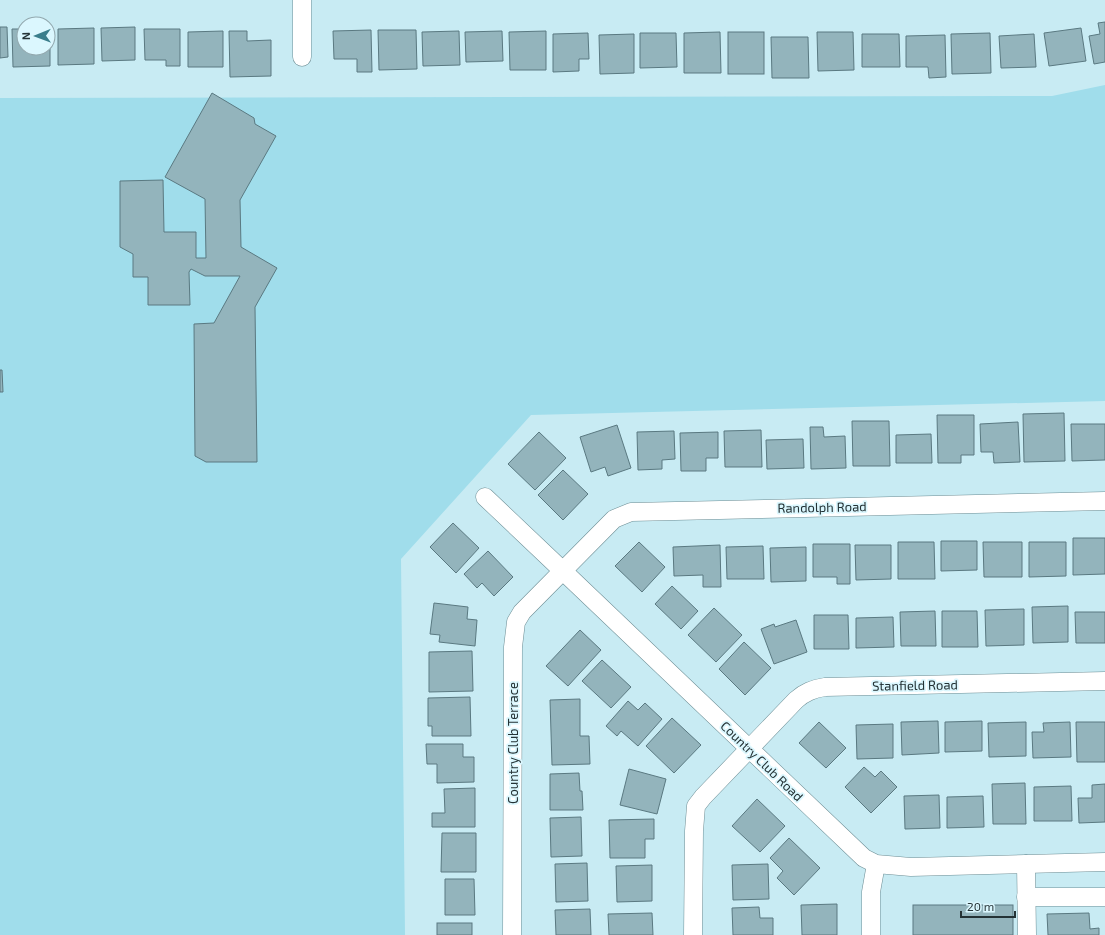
<svg xmlns="http://www.w3.org/2000/svg" width="1105" height="935" viewBox="0 0 1105 935" font-family="'Exo 2',sans-serif">
  <style>
    .green { fill: #a0ddeb }
    .building { fill: #93b4bc; stroke: #5a7981 }
    .lines { fill: none; stroke-linecap: round; stroke-linejoin: round }
    .minor-casing { stroke: #6d8e95; stroke-width: 19 }
    .minor { stroke: #fff; stroke-width: 18 }
    .labels { text-anchor: middle; dominant-baseline: central; stroke-width: 3.5; stroke-linejoin: round; paint-order: stroke }
    .street-label { font-size: 13px; fill: #243235; stroke: #dbf7fe }
  </style>
  <rect width="100%" height="100%" fill="#c8ebf3"/>
  <polygon class="green" points="1105,85 1105,401 531,415 401,559 405,935 0,935 0,98 1052,96"/>
  <g class="building">
    <polygon points="1105,22 1105,62 1094,64 1089,36 1100,34 1098,23"/>
    <polygon points="0,27 7,27 8,57 0,58"/>
    <polygon points="135,27 135,60 102,61 101,28"/>
    <polygon points="48,28 50,28 50,66 13,67 12,29 24,29 24,48 48,48"/>
    <polygon points="94,28 94,64 58,65 58,29"/>
    <polygon points="1081,28 1086,61 1049,66 1044,33"/>
    <polygon points="144,29 180,29 180,66 166,66 166,60 145,60"/>
    <polygon points="371,30 372,72 357,72 357,59 334,59 333,31"/>
    <polygon points="378,30 416,30 417,69 379,70"/>
    <polygon points="223,31 223,67 188,67 188,32"/>
    <polygon points="229,31 247,31 247,41 271,40 271,76 230,77"/>
    <polygon points="459,31 460,65 423,66 422,32"/>
    <polygon points="502,31 503,61 466,62 465,32"/>
    <polygon points="546,31 546,70 510,70 509,32"/>
    <polygon points="720,32 721,73 684,73 684,33"/>
    <rect x="728" y="32" width="36" height="42"/>
    <polygon points="817,32 853,32 854,70 818,71"/>
    <polygon points="588,33 589,59 579,59 579,71 553,72 553,34"/>
    <polygon points="640,33 676,33 677,67 640,68"/>
    <polygon points="990,33 991,73 952,74 951,34"/>
    <polygon points="634,34 634,73 600,74 599,35"/>
    <polygon points="862,34 899,34 900,67 862,67"/>
    <polygon points="1034,34 1036,67 1001,68 999,36"/>
    <polygon points="945,35 946,77 929,78 928,67 906,67 906,36"/>
    <polygon points="771,37 808,37 809,78 772,78"/>
    <polygon points="212,93 254,118 255,124 276,136 240,200 241,247 277,268 255,307 257,462 206,462 195,456 194,324 214,323 240,276 205,276 191,269 189,272 190,305 148,305 148,277 133,277 133,254 120,247 120,181 163,180 164,232 196,232 196,258 206,258 205,199 165,177"/>
    <polygon points="0,370 2,370 3,392 0,392"/>
    <polygon points="1064,413 1065,461 1024,462 1023,414"/>
    <polygon points="937,415 974,415 974,455 961,455 961,463 938,463"/>
    <polygon points="852,421 889,421 890,466 853,466"/>
    <polygon points="1018,422 1020,462 994,463 993,452 981,452 980,424"/>
    <polygon points="1071,424 1105,424 1105,460 1072,461"/>
    <polygon points="617,425 631,468 608,476 605,467 591,472 580,437"/>
    <polygon points="810,427 823,427 824,437 845,436 846,468 811,469"/>
    <polygon points="761,430 762,467 725,467 724,431"/>
    <polygon points="674,431 675,459 662,460 662,469 638,470 637,432"/>
    <polygon points="539,432 566,458 535,490 508,464"/>
    <polygon points="718,432 718,458 706,458 706,471 681,471 680,433"/>
    <polygon points="931,434 932,463 896,463 896,435"/>
    <polygon points="803,439 804,468 767,469 766,440"/>
    <polygon points="563,470 588,494 563,520 538,495"/>
    <polygon points="453,523 479,548 456,573 430,547"/>
    <polygon points="1073,538 1105,538 1105,574 1073,575"/>
    <polygon points="941,541 977,541 977,570 941,571"/>
    <polygon points="639,542 665,567 642,592 615,566"/>
    <polygon points="898,542 934,542 935,579 898,579"/>
    <polygon points="983,542 1022,542 1022,577 984,577"/>
    <polygon points="1029,542 1066,542 1066,576 1029,577"/>
    <polygon points="813,544 850,544 850,584 837,584 837,577 813,577"/>
    <polygon points="720,545 721,587 703,587 703,575 674,576 673,547"/>
    <polygon points="855,545 891,545 891,579 856,580"/>
    <polygon points="763,546 764,579 727,579 726,547"/>
    <polygon points="806,547 806,581 771,582 770,548"/>
    <polygon points="488,551 513,577 494,596 482,583 477,588 464,574"/>
    <polygon points="672,586 698,611 681,629 655,604"/>
    <polygon points="434,603 468,607 467,619 477,620 475,646 439,642 440,635 430,634"/>
    <polygon points="1068,606 1068,642 1033,643 1032,607"/>
    <polygon points="714,608 742,635 716,662 688,635"/>
    <polygon points="1024,609 1024,645 986,646 985,610"/>
    <polygon points="935,611 936,646 901,646 900,612"/>
    <polygon points="942,611 977,611 978,647 942,647"/>
    <polygon points="1075,612 1105,612 1105,643 1076,643"/>
    <polygon points="814,615 848,615 849,649 814,649"/>
    <polygon points="893,617 894,647 856,648 856,618"/>
    <polygon points="796,620 807,652 774,664 761,629 774,624 775,627"/>
    <polygon points="580,630 601,650 568,686 546,666"/>
    <polygon points="744,642 771,668 745,695 719,669"/>
    <polygon points="472,651 473,691 429,692 429,652"/>
    <polygon points="602,660 631,687 611,708 582,681"/>
    <polygon points="470,697 471,736 432,736 432,726 428,726 428,698"/>
    <polygon points="580,699 580,736 589,736 590,764 552,765 550,700"/>
    <polygon points="628,701 638,710 645,703 662,719 638,746 621,731 617,736 606,726"/>
    <polygon points="672,718 701,745 674,773 646,746"/>
    <polygon points="938,721 939,753 902,755 901,722"/>
    <polygon points="982,721 982,751 945,752 945,722"/>
    <polygon points="819,722 846,748 826,768 799,743"/>
    <polygon points="1026,722 1026,756 989,757 988,723"/>
    <polygon points="1070,722 1071,757 1033,758 1032,732 1044,732 1043,723"/>
    <polygon points="1076,722 1105,722 1105,762 1077,762"/>
    <polygon points="893,724 893,758 857,759 856,725"/>
    <polygon points="426,744 463,744 463,757 474,757 474,782 437,783 437,764 427,764"/>
    <polygon points="864,767 875,777 881,771 897,787 871,813 845,787"/>
    <polygon points="629,769 666,779 657,814 620,805"/>
    <polygon points="579,773 580,791 582,791 583,810 550,810 550,774"/>
    <polygon points="1025,783 1026,824 993,824 992,784"/>
    <polygon points="1105,784 1105,822 1079,823 1078,798 1092,798 1092,785"/>
    <polygon points="1071,786 1072,821 1034,821 1034,787"/>
    <polygon points="475,788 475,827 432,827 432,813 445,813 444,789"/>
    <polygon points="939,795 940,828 905,829 904,796"/>
    <polygon points="983,796 984,827 947,828 947,797"/>
    <polygon points="757,799 785,826 760,852 732,826"/>
    <polygon points="581,817 582,856 551,857 550,818"/>
    <polygon points="654,819 654,839 645,839 645,858 610,858 609,820"/>
    <polygon points="442,833 476,833 476,872 441,872"/>
    <polygon points="789,838 820,868 794,895 777,878 783,871 770,858"/>
    <polygon points="587,863 588,901 556,902 555,864"/>
    <polygon points="768,864 769,899 733,900 732,865"/>
    <polygon points="652,865 652,901 617,902 616,866"/>
    <polygon points="445,879 474,879 475,915 445,915"/>
    <polygon points="837,904 837,935 802,935 801,905"/>
    <rect x="913" y="905" width="100" height="30"/>
    <polygon points="759,907 760,918 773,918 773,935 733,935 732,908"/>
    <polygon points="590,909 591,935 556,935 555,910"/>
    <polygon points="652,913 653,935 609,935 608,914"/>
    <polygon points="1089,913 1090,929 1099,928 1099,935 1048,935 1047,914"/>
    <rect x="437" y="923" width="35" height="12"/>
  </g>
  <g class="lines">
    <g class="minor-casing">
      <g id="minor">
        <polyline points="302,57 302,0"/>
        <polyline points="485,497 563,571 864,858 876,864 911,867 1105,862"/>
        <polyline points="1026,864 1027,935"/>
        <polyline points="1026,897 1105,897"/>
        <polyline points="512,935 513,647 516,622 522,612 614,519 631,512 1105,501"/>
        <path d="M693,935L694,831L696,806L703,797L796,700C805,692 813,689 825,687L1105,681"/>
        <polyline points="871,935 871,892 876,864"/>
      </g>
    </g>
    <use href="#minor" class="minor"/>
  </g>
  <g class="labels">
    <g class="street-label">
      <text transform="translate(822 507) rotate(-1)">Randolph Road</text>
      <text transform="translate(915 685) rotate(-1)">Stanfield Road</text>
      <text transform="translate(513 743) rotate(-90)">Country Club Terrace</text>
      <text transform="translate(762 761) rotate(44)">Country Club Road</text>
    </g>
  </g>
  <g transform="translate(36 36) rotate(269)"><circle r="19" fill="#dbf7fe" stroke="#92a8ae"/>
  <path d="M0-3L7 15L0 10L-7 15Z" fill="#397e8c"/>
  <text y="-6" font-size="11" font-weight="bold" text-anchor="middle" fill="#243235">N</text>
  </g>
  <path d="M961 911v6h54v-6" fill="none" stroke="#243235" stroke-width="2"/>
  <text x="967" y="911" font-size="12" fill="#243235" stroke="#dbf7fe" stroke-width="3" paint-order="stroke">20 m</text>
</svg>
